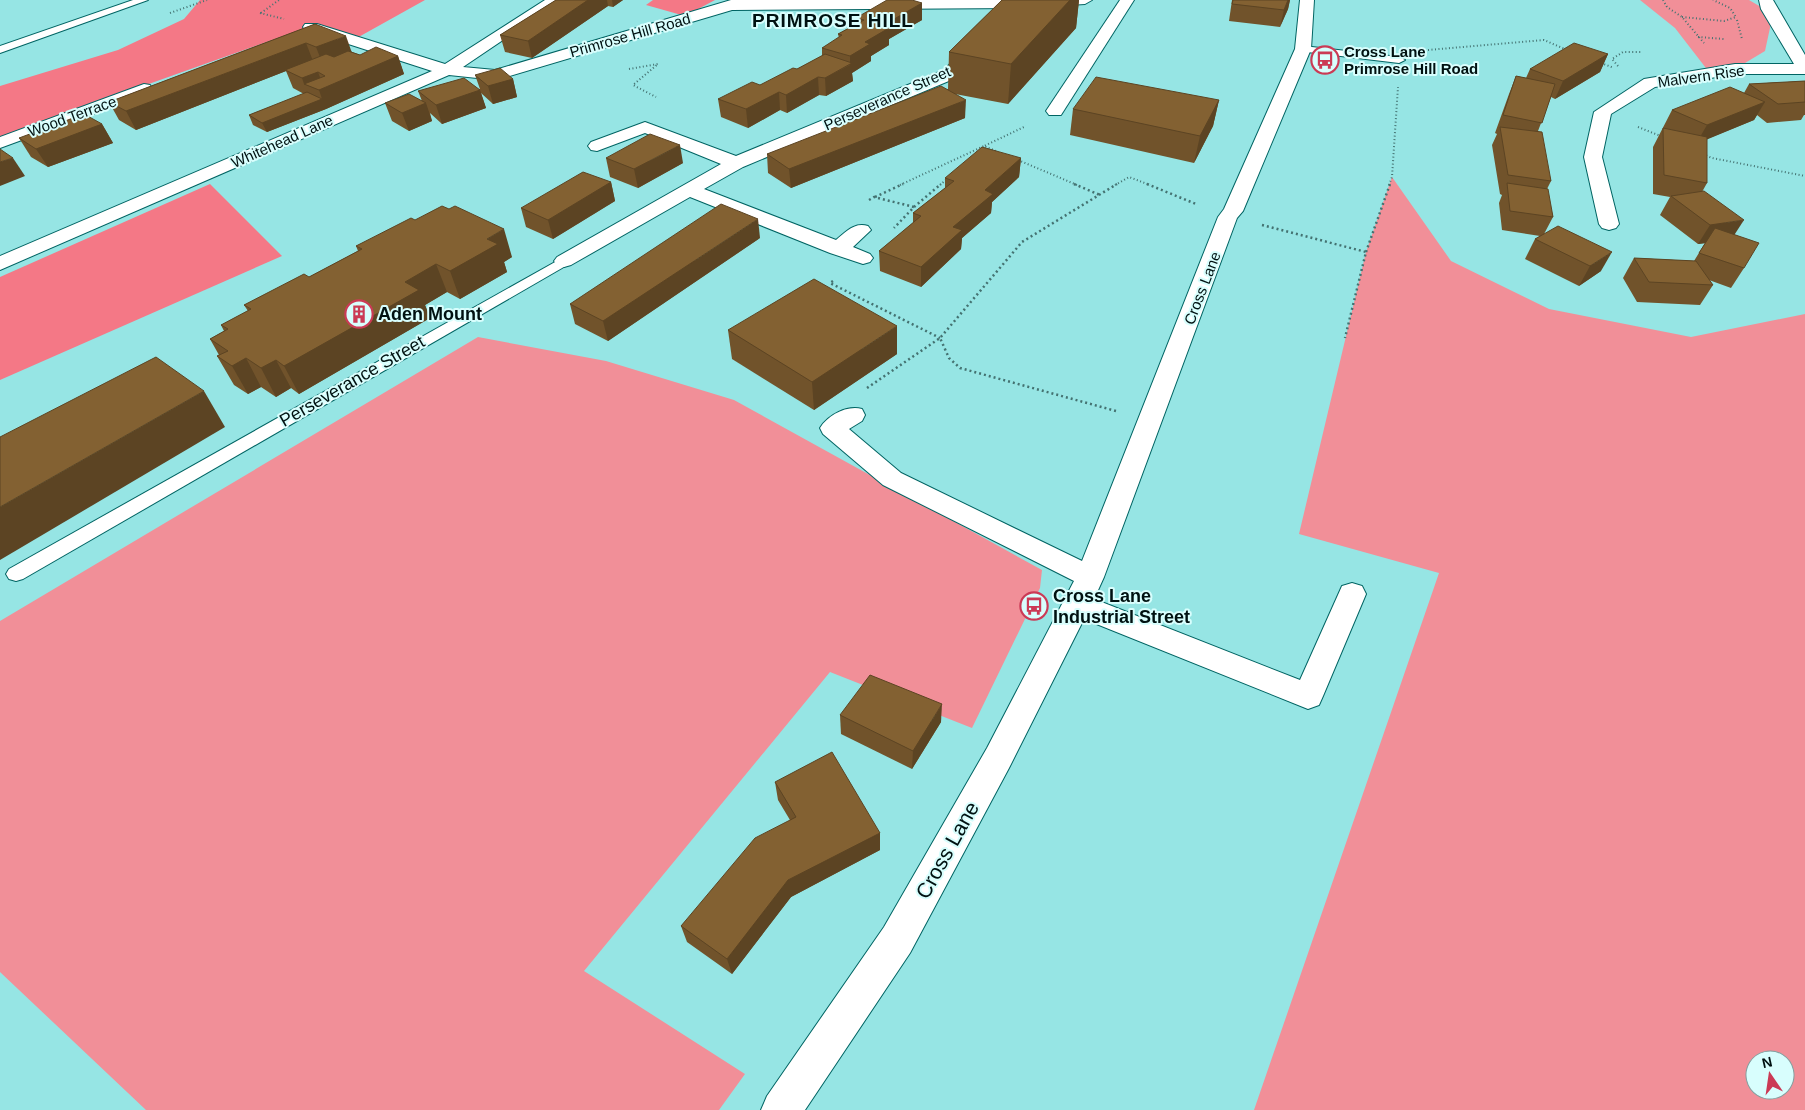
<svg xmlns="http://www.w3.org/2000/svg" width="1805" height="1110" viewBox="0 0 1805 1110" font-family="Helvetica,sans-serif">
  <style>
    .green { fill: #f18f98; fill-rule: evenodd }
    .forest { fill: #f47886 }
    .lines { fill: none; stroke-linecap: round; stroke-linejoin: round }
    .service-casing { stroke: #006463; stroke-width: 2 }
    .minor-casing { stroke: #006463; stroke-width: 2 }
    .path-far1 { stroke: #447271; stroke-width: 2; stroke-dasharray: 1 2.5; stroke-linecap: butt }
    .path { stroke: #447271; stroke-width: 2.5; stroke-dasharray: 2 3; stroke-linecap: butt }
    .service { fill: #fff; fill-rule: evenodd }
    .minor { fill: #fff; fill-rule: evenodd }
    .wall { fill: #71532b }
    .shaded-wall { fill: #5c4423 }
    .building { fill: #836132; stroke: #5c4423 }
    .labels { text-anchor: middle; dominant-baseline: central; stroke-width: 4; stroke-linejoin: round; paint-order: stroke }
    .far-street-label { font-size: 15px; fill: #011; stroke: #d8fefd }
    .far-poi-label { font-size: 15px; font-weight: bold; fill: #011; stroke: #d8fefd; text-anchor: start }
    .poi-label { font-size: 18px; font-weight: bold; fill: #011; stroke: #d8fefd; text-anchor: start }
    .street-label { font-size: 18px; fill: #011; stroke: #d8fefd }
    .far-district-label { font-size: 19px; font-weight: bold; letter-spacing: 1px; fill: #011; stroke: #d8fefd }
    .near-street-label { font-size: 21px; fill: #011; stroke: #d8fefd }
  </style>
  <rect width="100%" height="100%" fill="#96e5e4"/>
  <g class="green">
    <polygon points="1640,0 1749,0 1773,14 1765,51 1735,69 1709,72 1675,28"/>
    <path d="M1392,177L1451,261L1549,309L1691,337L1805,314V1110H1254L1439,573L1299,534L1366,252ZM1755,1060H1785V1090H1755Z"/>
    <polygon points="478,337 606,361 734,400 1042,570 1040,588 972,728 830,672 584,971 745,1074 719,1110 146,1110 0,972 0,621"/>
  </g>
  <g class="forest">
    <polygon points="200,0 425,0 355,39 314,25 0,137 0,86 118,50 184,19"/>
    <polygon points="653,0 715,0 685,16 646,5"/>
    <polygon points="210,184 282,256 0,380 0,277"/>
  </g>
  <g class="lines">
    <g class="service-casing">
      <g id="service">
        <polygon points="133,0 148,0 0,53 0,46"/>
        <polygon points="1303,46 1399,57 1405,60 1399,63 1299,51 1299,47"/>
        <polygon points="564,257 571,261 569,264 23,579 16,581 9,579 6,574 9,569"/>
      </g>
    </g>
    <g class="minor-casing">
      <g id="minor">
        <polygon points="545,0 562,0 463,67 495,70 731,0 1092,0 1085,4 1019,8 732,10 496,80 449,75 0,270 0,256 432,71 305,30 303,27 305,24 317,24 445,64"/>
        <polygon points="1120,0 1134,0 1061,115 1049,115 1046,111"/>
        <path d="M1300,0H1314L1311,49L1243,211L1237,218L1104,577L1094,599L1300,680L1342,586L1352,583L1362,586L1366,594L1323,696L1319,705L1308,709L1084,619L1009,768L910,953L805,1110H761L767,1096L884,927L987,748L1074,581L883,485L823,434L820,428C828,415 847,405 862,409L865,415L862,421L849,429L901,473L1082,561L1218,217L1224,209L1295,49Z"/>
        <polygon points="1759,0 1773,0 1805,55 1805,74 1735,74 1655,87 1611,114 1602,157 1619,224 1616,228 1609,230 1602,228 1599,224 1584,157 1594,112 1644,79 1650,78 1735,64 1794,64 1761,9"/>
        <path d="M974,44L982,49L956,78L743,167L704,189L836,240C846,232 854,222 868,226L871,230L853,247L870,254L873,258L870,262L863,264L830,253L690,197L571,265L564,267L557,265L554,261L557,257L721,164L645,133L597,151L591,150L588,146L591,142L645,122L736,156L944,70L968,46Z"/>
        <polygon points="144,84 150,85 152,89 150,93 0,148 0,137"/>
      </g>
    </g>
    <g class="path-far1">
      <polyline points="1663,0 1667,7 1682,17 1704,43"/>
      <polyline points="170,13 207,0"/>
      <polyline points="260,13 284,19"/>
      <polyline points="261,13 279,0"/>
      <polyline points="1682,17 1724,21 1736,17 1730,8 1713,0"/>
      <polyline points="1737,20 1742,39"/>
      <polyline points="1698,37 1724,39"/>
      <polyline points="1428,50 1544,40 1567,50"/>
      <polyline points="1601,63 1614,68"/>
      <polyline points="1618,66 1612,59 1623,52 1642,52"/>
      <polyline points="629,69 658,64 633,85 656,97"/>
      <polyline points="1638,127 1663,137"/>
      <polyline points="996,151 984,146 1026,126"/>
      <polyline points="1703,154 1712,158 1805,176"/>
      <polyline points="1018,160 1077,185"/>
      <polyline points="900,185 984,146 980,150"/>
      <polyline points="940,185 947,179"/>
      <polyline points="1115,185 1129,177 1150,185"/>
      <polyline points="1389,185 1392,177 1398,87"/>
    </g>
    <g class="path">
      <polyline points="1074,184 1100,195"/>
      <polyline points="1147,184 1196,204"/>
      <polyline points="875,197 903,184"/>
      <polyline points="869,200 874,197 914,207 894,228"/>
      <polyline points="914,207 941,184"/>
      <polyline points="1262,225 1366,252 1345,338"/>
      <polyline points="1366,252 1390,184"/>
      <polyline points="833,281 830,283 940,338"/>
      <polyline points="867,388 940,338"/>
      <polyline points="1116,411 960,368 949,358 940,338 1022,242 1117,184"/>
    </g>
    <use href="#service" class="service"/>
    <use href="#minor" class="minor"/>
  </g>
  <g class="wall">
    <polygon points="556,0 623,0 613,7 608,6 532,58 505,52 500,35"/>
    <polygon points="1002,0 1079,0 1076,28 1008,104 955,94 965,118 791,188 768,173 767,154 948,89 949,52"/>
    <polygon points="1232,0 1290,0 1288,9 1280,27 1229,21"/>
    <polygon points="922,3 922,20 889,39 889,45 871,56 871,61 852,73 853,81 826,96 819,95 787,113 780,110 748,128 721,117 718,99 760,85 797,69 822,56 822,48 839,38 838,34 856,24 856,18"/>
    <polygon points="315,24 352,52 360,55 398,56 404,74 326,109 267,132 253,125 249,115 304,94 293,88 286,71 136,130 119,120 109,102"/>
    <polygon points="1608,54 1600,72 1555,99 1551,97 1538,131 1551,181 1547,189 1553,217 1544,234 1601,271 1579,286 1525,259 1535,239 1540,236 1502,230 1499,203 1502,195 1500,194 1492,145 1497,134 1495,133 1509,94 1516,76 1526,78 1530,69"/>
    <polygon points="475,75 513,79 517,97 493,104 481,93 486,108 442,124 430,113 432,121 409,131 392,121 385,103 422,101 418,91 480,89"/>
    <polygon points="1805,81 1805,115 1804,115 1801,120 1767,123 1757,115 1754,120 1707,139 1707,183 1702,192 1734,235 1744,268 1731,288 1709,280 1713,285 1700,305 1637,302 1623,278 1634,258 1694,261 1705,243 1698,244 1660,215 1670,197 1653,194 1653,147 1672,110 1744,93 1749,84"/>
    <polygon points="1219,100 1213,126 1194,163 1070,135 1073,109"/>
    <polygon points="102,124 113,143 48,167 31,157 19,138"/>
    <polygon points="606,158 683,163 638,188 610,177"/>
    <polygon points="1021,158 1019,177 992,202 991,213 962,238 961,249 921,287 880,271 879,251 913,223 913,213 945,188 945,178"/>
    <polygon points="611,182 615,201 553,239 526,227 521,208"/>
    <polygon points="415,220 512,257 504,262 507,272 460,299 447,292 425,305 430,318 299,394 291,388 276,397 261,387 248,394 234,385 217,356 219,355 210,339 224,331 221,325 248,311 244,305 309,277 358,251 356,246"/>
    <polygon points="760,238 608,341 575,324 570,304"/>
    <polygon points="728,330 897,354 814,410 732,359"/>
    <polygon points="840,715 941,722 912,769 841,734"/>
    <polygon points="775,782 880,833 880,850 791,897 732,974 687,942 681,926 790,820 778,800"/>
  </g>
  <g class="shaded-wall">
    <polygon points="588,0 607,0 608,6 532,58 528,41"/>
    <polygon points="612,0 623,0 613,7"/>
    <polygon points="1070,0 1079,0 1076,28 1008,104 1011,64"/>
    <polygon points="1288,0 1290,0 1288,9 1280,27 1284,10"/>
    <polygon points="922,3 922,20 889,39 889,45 871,56 871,61 852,73 853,81 826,96 825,78 850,65 850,56 882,26"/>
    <polygon points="346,36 352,53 323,65 316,47"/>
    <polygon points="306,43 313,61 285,70 286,71 136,130 126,111"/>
    <polygon points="1608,54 1600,72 1555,99 1563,81"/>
    <polygon points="398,56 404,74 326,109 267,132 262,123 322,99 319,90 304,84 302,78 318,72 324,88"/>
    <polygon points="818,77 819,95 787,113 786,95"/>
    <polygon points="513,79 517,97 493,104 488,86"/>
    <polygon points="480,90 486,108 442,124 436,105"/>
    <polygon points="779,92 780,110 748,128 746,109"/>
    <polygon points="966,100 965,118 791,188 789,169"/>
    <polygon points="1219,100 1213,126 1194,163 1200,136"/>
    <polygon points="1765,102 1754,120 1696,144 1707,125"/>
    <polygon points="426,103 432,121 409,131 402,113"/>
    <polygon points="102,124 113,143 48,167 36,149"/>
    <polygon points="680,145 683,163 638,188 634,169"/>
    <polygon points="13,158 25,176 0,186 0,162"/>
    <polygon points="1021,158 1019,177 992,202 991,213 962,238 961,249 921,287 921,267 953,227 985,190"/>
    <polygon points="611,182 615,201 553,239 548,220"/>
    <polygon points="758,219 760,238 608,341 603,321"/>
    <polygon points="1744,220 1731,240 1698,244 1710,225"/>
    <polygon points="504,229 512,257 504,262 507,272 460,299 450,271 487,239"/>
    <polygon points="1612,252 1601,271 1579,286 1590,266"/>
    <polygon points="436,264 447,292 425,305 430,318 299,394 284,366 405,282"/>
    <polygon points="897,326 897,354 814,410 812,382"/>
    <polygon points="246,358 261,387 248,394 232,366"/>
    <polygon points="276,360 291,388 276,397 261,368"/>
    <polygon points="204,391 225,427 0,560 0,507"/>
    <polygon points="942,704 941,722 912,769 913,751"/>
    <polygon points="880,833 880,850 791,897 732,974 727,959 788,880"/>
  </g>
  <g class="building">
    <polygon points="556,0 588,0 528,41 500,35"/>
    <polygon points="887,0 912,0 922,3 882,26 889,28 865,42 870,44 850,56 822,48 842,35 838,34 864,20 856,18"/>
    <polygon points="1002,0 1070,0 1011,64 949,52"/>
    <polygon points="1233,0 1288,0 1284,10 1232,4"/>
    <polygon points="315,24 346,36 316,47 306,43 126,111 109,102"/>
    <polygon points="1574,43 1608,54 1563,81 1530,69"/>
    <polygon points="376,47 398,56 319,90 304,84 325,76 318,72 302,78 285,70 326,54 334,57 348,51 360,55"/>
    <polygon points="825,54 852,63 825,78 818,77 786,95 779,92 746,109 718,99 752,82 760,85 793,68 797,69"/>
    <polygon points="500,68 513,79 488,86 475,75"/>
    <polygon points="1516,76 1555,84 1542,123 1503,115"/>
    <polygon points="1096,77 1219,100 1200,136 1073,109"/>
    <polygon points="464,78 480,90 436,105 418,91"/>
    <polygon points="1805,81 1805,102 1778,104 1749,84"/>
    <polygon points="941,86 966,100 789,169 767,154"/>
    <polygon points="1730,87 1765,102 1707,125 1672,110"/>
    <polygon points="307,92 322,99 262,123 249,115"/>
    <polygon points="409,94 426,103 402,113 385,103"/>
    <polygon points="84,114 102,124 36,149 19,138"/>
    <polygon points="1500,127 1542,132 1551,181 1508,175"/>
    <polygon points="1663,128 1707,137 1707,183 1664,175"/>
    <polygon points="650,134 680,145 634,169 606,158"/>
    <polygon points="982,147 1021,158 985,190 993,194 953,227 962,230 921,267 879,251 921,216 913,213 954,181 945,178"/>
    <polygon points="0,149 13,158 0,162"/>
    <polygon points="583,172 611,182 548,220 521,208"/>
    <polygon points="1507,183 1548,189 1553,217 1510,211"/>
    <polygon points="1704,191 1744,220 1710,225 1671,196"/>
    <polygon points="721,204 758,219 603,321 570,304"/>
    <polygon points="442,206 449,209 455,206 504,229 487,239 498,244 450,271 436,264 405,282 419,290 284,366 276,360 261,368 246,358 232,366 217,356 228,351 210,339 228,329 221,325 251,309 244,305 304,274 309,277 362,249 356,246 411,218 415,220"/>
    <polygon points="1558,226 1612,252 1590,266 1535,239"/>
    <polygon points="1715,228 1759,243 1744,268 1699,253"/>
    <polygon points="1634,258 1696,261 1713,285 1649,282"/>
    <polygon points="814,279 897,326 812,382 728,330"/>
    <polygon points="156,357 204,391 0,507 0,437"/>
    <polygon points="870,675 942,704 913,751 840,715"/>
    <polygon points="832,752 880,833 788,880 727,959 681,926 755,838 796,817 775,782"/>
  </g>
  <defs>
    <g id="bus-ring" transform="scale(1.4375)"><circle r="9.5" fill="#d8fefd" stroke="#cb3a55" stroke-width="1.5"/><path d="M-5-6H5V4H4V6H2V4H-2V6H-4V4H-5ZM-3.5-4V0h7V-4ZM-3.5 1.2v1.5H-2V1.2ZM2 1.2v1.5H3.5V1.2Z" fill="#cb3a55"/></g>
    <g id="building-ring" transform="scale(1.4375)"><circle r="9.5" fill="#d8fefd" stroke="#cb3a55" stroke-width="1.5"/><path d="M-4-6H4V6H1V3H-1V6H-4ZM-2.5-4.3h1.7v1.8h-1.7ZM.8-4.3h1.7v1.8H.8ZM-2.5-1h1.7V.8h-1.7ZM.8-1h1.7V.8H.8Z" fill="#cb3a55"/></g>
  </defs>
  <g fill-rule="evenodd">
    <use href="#bus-ring" x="1325" y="60"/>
    <use href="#building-ring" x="359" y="314"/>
    <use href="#bus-ring" x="1034" y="606"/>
  </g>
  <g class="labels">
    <g class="far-street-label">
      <text transform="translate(630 35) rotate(-16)">Primrose Hill Road</text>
      <text transform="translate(1701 76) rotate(-8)">Malvern Rise</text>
      <text transform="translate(887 98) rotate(-24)">Perseverance Street</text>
      <text transform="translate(72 116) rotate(-20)">Wood Terrace</text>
      <text transform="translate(282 141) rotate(-24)">Whitehead Lane</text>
      <text transform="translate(1202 288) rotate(-69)">Cross Lane</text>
    </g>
    <g class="far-poi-label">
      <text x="1344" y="51">Cross Lane<tspan x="1344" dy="17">Primrose Hill Road</tspan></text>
    </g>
    <g class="poi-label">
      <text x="378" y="314">Aden Mount</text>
      <text x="1053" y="596">Cross Lane<tspan x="1053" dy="21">Industrial Street</tspan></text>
    </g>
    <g class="street-label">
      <text transform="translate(352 381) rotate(-30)">Perseverance Street</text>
    </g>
    <g class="far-district-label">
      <text x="833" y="20">PRIMROSE HILL</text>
    </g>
    <g class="near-street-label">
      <text transform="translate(947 850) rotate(-61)">Cross Lane</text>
    </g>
  </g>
  <g transform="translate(1770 1075) rotate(347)"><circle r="24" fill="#d8fefd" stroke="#829f9f"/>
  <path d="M0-4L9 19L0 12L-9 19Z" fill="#cb3a55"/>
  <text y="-8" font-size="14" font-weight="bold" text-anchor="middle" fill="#001111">N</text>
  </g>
</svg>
